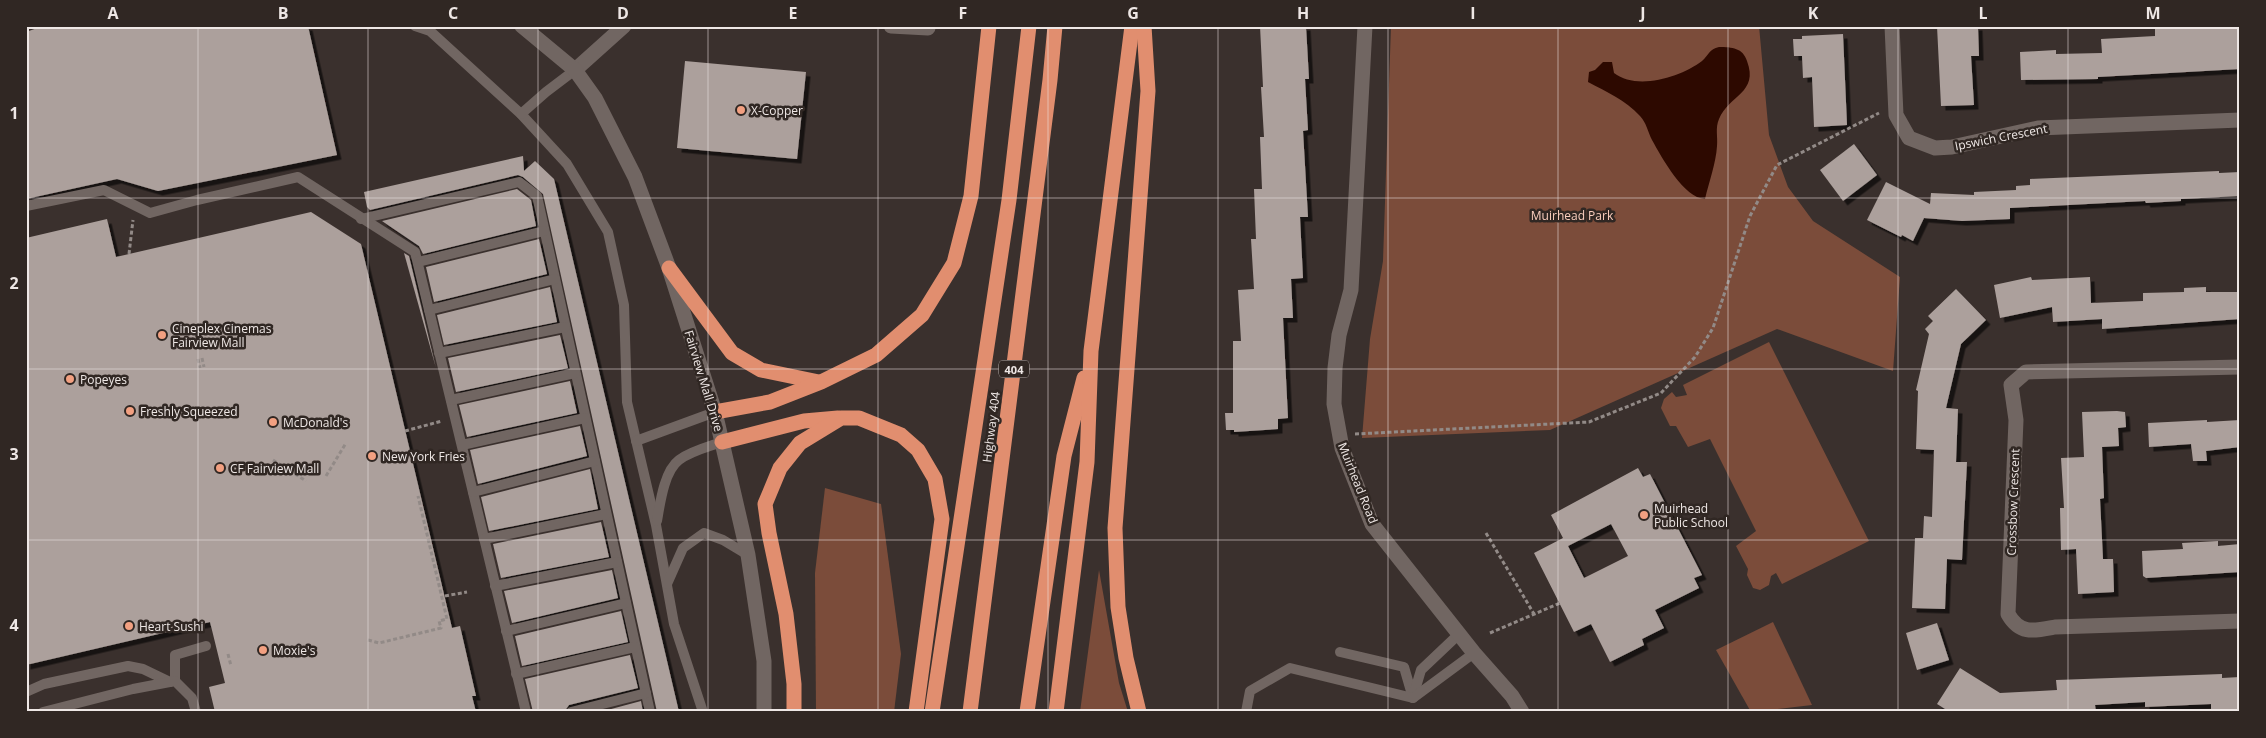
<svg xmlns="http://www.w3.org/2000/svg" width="2266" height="738" viewBox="0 0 2266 738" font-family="'Open Sans',sans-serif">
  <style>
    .green { fill: #7b4c3a }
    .water { fill: #2d0900 }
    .building { fill: #aca09c; fill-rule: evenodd; filter: url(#shadow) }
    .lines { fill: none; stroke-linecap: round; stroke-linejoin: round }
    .path { stroke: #928a87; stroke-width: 3; stroke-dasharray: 4 2.5; stroke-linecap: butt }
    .lane { stroke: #716662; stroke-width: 10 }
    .street { stroke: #716662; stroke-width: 15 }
    .secondary { stroke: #716662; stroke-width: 15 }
    .highway { stroke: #e18e6f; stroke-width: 15 }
    .grid { fill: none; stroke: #eee7e5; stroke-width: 1; stroke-opacity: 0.55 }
    .poi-dot { fill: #f2a081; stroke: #302723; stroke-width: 2 }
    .labels { text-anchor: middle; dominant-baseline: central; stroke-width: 5; stroke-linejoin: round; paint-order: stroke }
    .shield { fill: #302723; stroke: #b5adab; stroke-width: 1 }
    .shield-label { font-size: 11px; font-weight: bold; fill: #eee7e5 }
    .poi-label { font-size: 12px; fill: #eee7e5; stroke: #302723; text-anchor: start }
    .street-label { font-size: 12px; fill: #eee7e5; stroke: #302723 }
    .park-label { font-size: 12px; fill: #facebe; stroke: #302723 }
    .neatline { fill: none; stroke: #eee7e5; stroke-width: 2 }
    .grid-label { font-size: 16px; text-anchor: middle; font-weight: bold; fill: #eee7e5 }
  </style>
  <defs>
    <filter id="shadow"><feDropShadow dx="4.5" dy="4.5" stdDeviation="0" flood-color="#0009"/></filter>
  </defs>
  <rect width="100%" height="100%" fill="#3a302d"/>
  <g class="green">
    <polygon points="1391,26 1759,26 1769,135 1788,187 1813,221 1900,277 1893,371 1777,329 1550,430 1362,438 1370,339 1383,261"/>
    <polygon points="1769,342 1869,541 1782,584 1776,573 1771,576 1769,585 1760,590 1753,588 1747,575 1748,569 1736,546 1756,531 1710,439 1688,447 1676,426 1670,426 1661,408 1664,399 1672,392 1676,397 1687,395 1683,385"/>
    <polygon points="825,488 881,504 901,654 894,712 816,712 815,573"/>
    <polygon points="1099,570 1119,683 1128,712 1080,712"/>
    <polygon points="1773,622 1812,705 1751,712 1716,650"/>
  </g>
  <path class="water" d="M1719,47C1732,47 1743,48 1747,61C1759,93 1729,95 1719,119C1715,128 1718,137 1717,146C1716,163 1709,182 1705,199C1684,198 1662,158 1652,140C1648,132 1646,122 1640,116C1625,100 1607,92 1588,82L1589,72L1595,70L1603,62H1612L1614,73C1637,91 1681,77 1702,61C1709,55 1709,49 1719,47Z"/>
  <g class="building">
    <polygon points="43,26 308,26 337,155 158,191 117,179 26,199 26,32"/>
    <polygon points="1260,26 1306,26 1309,79 1305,79 1308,130 1303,131 1308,217 1300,217 1303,278 1291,279 1293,318 1283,318 1288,418 1278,419 1278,429 1234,432 1234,430 1226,430 1225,413 1233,413 1233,341 1241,341 1238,290 1254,289 1251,239 1256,239 1254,189 1262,189 1260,137 1264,137 1261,87 1263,87"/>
    <polygon points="1937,26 1978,26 1979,56 1971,56 1974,105 1941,106"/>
    <polygon points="2155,26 2240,26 2240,69 2098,77 2098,79 2021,80 2020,52 2056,50 2056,54 2102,53 2101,39 2155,36"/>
    <polygon points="1843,34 1847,125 1814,127 1812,77 1803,78 1802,56 1794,56 1793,39 1802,39 1802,36"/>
    <polygon points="685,61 806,72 797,159 677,148"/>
    <polygon points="1854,144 1877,175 1843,201 1820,170"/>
    <polygon points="523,156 524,171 535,161 554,179 679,712 657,712 543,194 523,177 518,175 370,210 367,207 364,192"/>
    <polygon points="2219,171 2219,173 2240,172 2240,196 2181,199 2181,201 2146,203 2145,201 2010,208 2010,219 1962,221 1924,218 1913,241 1902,235 1901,237 1867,220 1886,182 1930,204 1931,193 1974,195 1974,192 2016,190 2016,186 2030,185 2030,179"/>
    <polygon points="517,189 531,200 536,226 423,254 419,246 382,221"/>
    <polygon points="311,212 361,244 452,628 460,626 476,696 472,696 476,712 215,712 209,687 225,683 210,622 26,665 26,238 107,219 116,257"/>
    <polygon points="539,239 547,274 434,302 426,267"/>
    <polygon points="404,253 409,256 436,368"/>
    <polygon points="2031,277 2032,280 2090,277 2091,303 2143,301 2143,293 2184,292 2184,288 2206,287 2206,292 2240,292 2240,319 2102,329 2102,319 2053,322 2052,307 2000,318 1994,285"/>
    <polygon points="550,287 557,322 444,345 437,315"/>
    <polygon points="1956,289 1986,320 1961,344 1946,408 1958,409 1956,462 1967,462 1962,560 1947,559 1945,609 1912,608 1915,538 1923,538 1924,516 1932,517 1934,450 1916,449 1918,391 1916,390 1929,334 1925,329 1933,321 1928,316"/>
    <polygon points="560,335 568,368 456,392 448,358"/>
    <polygon points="570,381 577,413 467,437 459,405"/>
    <polygon points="2117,411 2125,412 2126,427 2118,428 2119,446 2102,447 2104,498 2100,499 2103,559 2113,559 2114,592 2078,594 2076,549 2061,550 2060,508 2064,508 2061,458 2084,457 2082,412"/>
    <polygon points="2207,420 2207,422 2240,420 2240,447 2206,451 2207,461 2193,461 2191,444 2149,447 2148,423"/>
    <polygon points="580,426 587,456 478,484 470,450"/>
    <path d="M1638,468L1643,477L1650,474L1702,575L1694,578L1699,588L1655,610L1664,628L1642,639L1644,645L1610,662L1591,624L1574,632L1534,553L1563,538L1551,515ZM1611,524L1628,556L1584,578L1568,546Z"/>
    <polygon points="590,469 598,509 489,531 481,497"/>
    <polygon points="601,522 609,557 501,578 493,544"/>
    <polygon points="2218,541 2218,546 2240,544 2240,572 2146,578 2143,576 2142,551 2183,549 2182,543"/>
    <polygon points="612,570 618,598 512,623 504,591"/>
    <polygon points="621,611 628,642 522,666 515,636"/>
    <polygon points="1937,623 1949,660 1917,670 1906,633"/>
    <polygon points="630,655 638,688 569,705 564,712 533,712 525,679"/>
    <polygon points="1960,668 2000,693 2057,690 2056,680 2222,674 2222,678 2240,677 2240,711 2211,709 2211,704 2145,707 2145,702 2095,705 2096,712 1950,712 1937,704"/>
    <polygon points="641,701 643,712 600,712"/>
  </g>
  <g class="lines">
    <g class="path">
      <polyline points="129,254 133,220"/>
      <polyline points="202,358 204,367"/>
      <polyline points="198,359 200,368"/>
      <polyline points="405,431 442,421"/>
      <polyline points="1355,434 1589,422 1661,393 1695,357 1713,328 1750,216 1777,165 1879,113"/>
      <polyline points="273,460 306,481"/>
      <polyline points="326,476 346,443"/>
      <polyline points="1486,533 1534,614"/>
      <polyline points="445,596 467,592"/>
      <polyline points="1490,633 1560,603"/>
      <polyline points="368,640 379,643 441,628 439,621 447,619 418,496"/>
      <polyline points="228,654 231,666"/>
    </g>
    <g class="lane">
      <polyline points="415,26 430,31 521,114 567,164 608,232 624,305 627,402 656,525 674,624 703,712"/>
      <polyline points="521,114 546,92 575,70"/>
      <polyline points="26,206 104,190 150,213 197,200 298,177 415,252 526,712"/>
      <polyline points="361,219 519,182 537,196 650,712"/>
      <polyline points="418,262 544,231"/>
      <polyline points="429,310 555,279"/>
      <polyline points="439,353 565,327"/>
      <polyline points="451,400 575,373"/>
      <polyline points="636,441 715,412"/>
      <polyline points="462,445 585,418"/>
      <polyline points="473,492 595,461"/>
      <path d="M657,521C660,504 664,471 679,460C691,451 708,447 722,442"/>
      <polyline points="484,539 606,514"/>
      <polyline points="667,584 683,548 704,533 723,540 748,555"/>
      <polyline points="495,586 617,562"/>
      <polyline points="506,631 626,603"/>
      <polyline points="1340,652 1404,667 1413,698"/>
      <polyline points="516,674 635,647"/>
      <polyline points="175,681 175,655 206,646"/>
      <polyline points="26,692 44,684 128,666 143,669 170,682"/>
      <polyline points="1413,697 1421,670 1459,634"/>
      <polyline points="43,712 133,689 175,681 192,698 196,712"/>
      <polyline points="571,712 646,693"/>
      <polyline points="1246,712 1250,691 1290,668 1413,698 1474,653"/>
    </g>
    <g class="street">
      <polyline points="891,26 928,28"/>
      <polyline points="1365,26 1351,290 1339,335 1335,368 1334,404 1342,448 1372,524 1474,653 1512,696 1522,712"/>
      <polyline points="1892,26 1896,115 1909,138 1935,148 1952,147 2038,128 2240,120"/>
      <polyline points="575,70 624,26"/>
      <path d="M2240,367L2026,372L2011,385L2016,420L2008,614C2020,635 2034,631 2055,627L2240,621"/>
    </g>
    <polyline class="secondary" points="522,26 575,70 595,98 635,177 669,268 715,412 748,555 764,661 764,712"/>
    <g class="highway">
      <polyline points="669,268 732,353 761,370 819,382"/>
      <polyline points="715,412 770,402 821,382 876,355 922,315 954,263 971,196 989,26"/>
      <polyline points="722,442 804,421 838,418"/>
      <polyline points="794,712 794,684 786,614 769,533 765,504 780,468 800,443 841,418 859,418 901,435 918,450 935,479 942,519 916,712"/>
      <polyline points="932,712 1009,200 1029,26"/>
      <polyline points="970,712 1050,80 1055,26"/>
      <polyline points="1027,712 1064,456 1084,378"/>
      <polyline points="1056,712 1087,462 1091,351 1132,26"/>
      <polyline points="1139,712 1126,658 1118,607 1115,528 1148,91 1144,26"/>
    </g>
  </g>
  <path class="grid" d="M198,26V712M368,26V712M538,26V712M708,26V712M878,26V712M1048,26V712M1218,26V712M1388,26V712M1558,26V712M1728,26V712M1898,26V712M2068,26V712M26,198H2240M26,369H2240M26,540H2240"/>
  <g class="poi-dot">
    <circle cx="741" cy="110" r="5"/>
    <circle cx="162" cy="335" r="5"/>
    <circle cx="70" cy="379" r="5"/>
    <circle cx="130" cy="411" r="5"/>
    <circle cx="273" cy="422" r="5"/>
    <circle cx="372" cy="456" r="5"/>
    <circle cx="220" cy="468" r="5"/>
    <circle cx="1644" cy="515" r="5"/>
    <circle cx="129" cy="626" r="5"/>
    <circle cx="263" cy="650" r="5"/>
  </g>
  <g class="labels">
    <rect class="shield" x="999" y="360.5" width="30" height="17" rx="4"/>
    <g class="shield-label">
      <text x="1014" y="369">404</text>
    </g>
    <g class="poi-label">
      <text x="751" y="110">X-Copper</text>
      <text x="172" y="328">Cineplex Cinemas<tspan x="172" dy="14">Fairview Mall</tspan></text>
      <text x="80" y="379">Popeyes</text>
      <text x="140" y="411">Freshly Squeezed</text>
      <text x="283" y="422">McDonald's</text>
      <text x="382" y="456">New York Fries</text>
      <text x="230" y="468">CF Fairview Mall</text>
      <text x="1654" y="508">Muirhead<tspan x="1654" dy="14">Public School</tspan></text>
      <text x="139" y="626">Heart Sushi</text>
      <text x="273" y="650">Moxie's</text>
    </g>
    <g class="street-label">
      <text transform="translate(2001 137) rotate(-11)">Ipswich Crescent</text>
      <text transform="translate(704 381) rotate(73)">Fairview Mall Drive</text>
      <text transform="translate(991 427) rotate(-83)">Highway 404</text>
      <text transform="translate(1358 483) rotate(68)">Muirhead Road</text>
      <text transform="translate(2013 502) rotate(-88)">Crossbow Crescent</text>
    </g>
    <g class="park-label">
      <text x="1572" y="215">Muirhead Park</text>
    </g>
  </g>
  <rect width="2266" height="738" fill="none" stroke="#302723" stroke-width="55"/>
  <rect x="28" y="28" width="2210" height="682" class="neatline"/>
  <g class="grid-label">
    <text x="113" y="19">A</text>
    <text x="283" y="19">B</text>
    <text x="453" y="19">C</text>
    <text x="623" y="19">D</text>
    <text x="793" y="19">E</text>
    <text x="963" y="19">F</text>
    <text x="1133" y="19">G</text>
    <text x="1303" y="19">H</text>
    <text x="1473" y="19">I</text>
    <text x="1643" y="19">J</text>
    <text x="1813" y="19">K</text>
    <text x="1983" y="19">L</text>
    <text x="2153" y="19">M</text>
    <text x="14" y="119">1</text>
    <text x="14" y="289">2</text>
    <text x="14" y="460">3</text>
    <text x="14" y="631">4</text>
  </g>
</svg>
